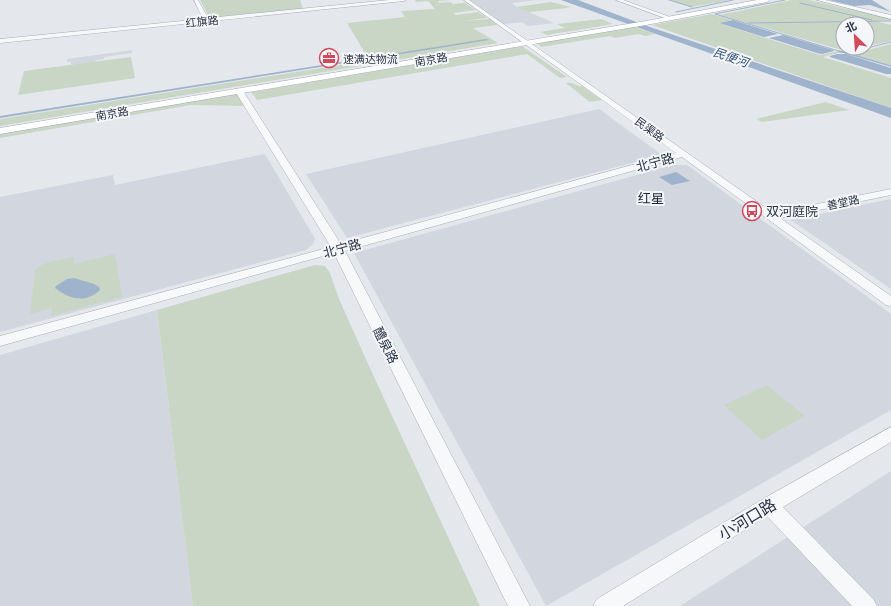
<svg xmlns="http://www.w3.org/2000/svg" width="891" height="606" viewBox="0 0 891 606" font-family="Manrope,'Noto Sans SC',sans-serif">
  <style>
    .built { fill: #d2d6de }
    .green { fill: #c9d6c5 }
    .water { fill: #9fb4cc }
    .lines { fill: none; stroke-linecap: round; stroke-linejoin: round }
    .stream-far1 { stroke: #9fb4cc; stroke-width: 1 }
    .stream { stroke: #9fb4cc; stroke-width: 1.5 }
    .minor-casing { stroke: #a9aeb7; stroke-width: 1 }
    .major-casing { stroke: #a3abb8; stroke-width: 1 }
    .minor { fill: #f7f8fa; fill-rule: evenodd }
    .major { fill: #fff; fill-rule: evenodd }
    .labels { text-anchor: middle; dominant-baseline: central; stroke-width: 4; stroke-linejoin: round; paint-order: stroke }
    .far-street-label { font-size: 11px; fill: #2b3445; stroke: #f4f6f9 }
    .far-poi-label { font-size: 11px; fill: #2b3445; stroke: #f4f6f9; text-anchor: start }
    .far-water-label { font-size: 12px; font-style: italic; fill: #34527a; stroke: #f4f6f9 }
    .street-label { font-size: 13px; fill: #2b3445; stroke: #f4f6f9 }
    .far-quarter-label { font-size: 13px; fill: #1d2536; stroke: #f4f6f9 }
    .poi-label { font-size: 13px; fill: #2b3445; stroke: #f4f6f9; text-anchor: start }
    .near-street-label { font-size: 16px; fill: #2b3445; stroke: #f4f6f9 }
  </style>
  <rect width="100%" height="100%" fill="#e4e7ec"/>
  <g class="built">
    <polygon points="468,0 537,0 512,3 517,7 554,23 528,26 522,22 503,24"/>
    <polygon points="132,50 132,53 104,57 104,59 97,60 88,65 77,66 71,64 71,62 67,62 67,59"/>
    <polygon points="599,109 662,155 347,238 306,174"/>
    <polygon points="265,154 315,239 313,244 306,250 0,332 0,197 113,175 115,185"/>
    <polygon points="673,165 687,165 891,314 891,410 546,606 354,253"/>
    <polygon points="891,199 891,289 791,220"/>
    <polygon points="157,310 193,606 0,606 0,355"/>
    <polygon points="891,471 891,606 680,606"/>
  </g>
  <g class="green">
    <polygon points="200,0 300,0 303,9 210,19"/>
    <polygon points="415,0 453,0 438,1 439,3 451,2 452,4 465,3 476,10 453,13 456,15 478,12 487,18 462,21 490,19 497,25 473,28 498,43 0,126 0,119 365,61 365,53 347,23 405,17 401,11 435,9 428,1 429,1 416,2"/>
    <polygon points="670,0 731,0 691,7"/>
    <polygon points="792,0 809,0 891,19 891,20 875,21 891,25 891,41 867,46 867,24 843,24 843,48 859,48 845,51 720,15"/>
    <polygon points="551,2 571,7 566,8 568,8 529,12 516,7"/>
    <polygon points="712,14 732,20 718,23 820,55 838,51 845,53 838,53 823,57 891,78 891,108 652,25"/>
    <polygon points="601,19 613,24 547,35 540,32 565,28 557,24"/>
    <polygon points="635,27 655,34 645,36 638,34 615,38 610,36 604,37 541,47 538,44 539,43"/>
    <polygon points="891,44 891,65 852,54"/>
    <polygon points="517,47 523,47 567,77 560,78 527,54 257,100 251,92"/>
    <polygon points="131,57 135,78 18,95 24,71"/>
    <path d="M566,83C574,82 576,87 582,86L602,100L590,102Z"/>
    <polygon points="238,94 245,106 191,105 0,138 0,133"/>
    <polygon points="826,102 849,110 762,122 756,119"/>
    <path d="M115,254L122,297L51,316L52,308L30,314L35,271C40,261 63,260 74,257V264Z"/>
    <polygon points="315,265 325,266 330,273 339,299 369,366 480,606 193,606 157,310"/>
    <polygon points="767,385 805,416 762,440 724,405"/>
  </g>
  <g class="water">
    <polygon points="561,0 578,0 647,26 891,108 891,118"/>
    <polygon points="829,0 872,0 891,12 870,5 854,6"/>
    <polygon points="733,20 778,34 764,37 719,23"/>
    <polygon points="783,35 833,50 834,51 822,54 817,53 769,38"/>
    <polygon points="486,39 489,40 0,118 0,116"/>
    <polygon points="837,54 846,54 891,68 891,74 886,74 830,57 830,56"/>
    <polygon points="676,172 690,181 672,185 659,177"/>
    <path d="M74,278L94,284L99,287L100,290C85,304 69,299 55,288L56,286L67,279Z"/>
  </g>
  <g class="lines">
    <g class="stream-far1">
      <polyline points="669,0 692,7"/>
      <polyline points="785,0 715,14 842,52"/>
      <polyline points="800,3 872,20"/>
      <polyline points="676,12 733,0"/>
      <polyline points="749,23 891,21"/>
      <polyline points="867,48 891,42"/>
      <polyline points="852,52 866,48"/>
    </g>
    <g class="stream">
      <polyline points="839,51 891,66"/>
      <polyline points="847,53 856,51"/>
    </g>
    <g class="minor-casing">
      <g id="minor">
        <polygon points="194,0 198,0 208,18 389,0 406,0 404,1 0,43 0,39 203,19"/>
        <polygon points="464,0 469,0 773,213 891,189 891,195 780,218 891,296 891,306 886,305 682,157 345,251 530,606 508,606 334,253 0,346 0,336 331,247 235,91 236,89 242,89 243,91 341,244 676,153"/>
        <polygon points="616,0 623,0 670,17 665,18"/>
        <polygon points="817,0 825,0 891,15 891,19"/>
        <polygon points="891,427 891,442 783,507 873,599 877,606 852,606 767,516 623,606 593,606 597,599 763,499"/>
      </g>
    </g>
    <g class="major-casing">
      <polygon id="major" points="757,0 770,0 767,2 646,25 0,134 0,128 646,21"/>
    </g>
    <use href="#minor" class="minor"/>
    <use href="#major" class="major"/>
  </g>
  <defs>
    <g id="office-ring" transform="scale(1)"><circle r="9.5" fill="#f4f6f9" stroke="#d1495b" stroke-width="1.5"/><path d="M-6-3h4V-5.5h4V-3h4V5H-6ZM-1-4.5V-3h2v-1.5ZM-6 0V1H6V0Z" fill="#d1495b"/></g>
    <g id="bus-ring" transform="scale(1)"><circle r="9.5" fill="#f4f6f9" stroke="#d1495b" stroke-width="1.5"/><path d="M-5-6H5V4H4V6H2V4H-2V6H-4V4H-5ZM-3.5-4V0h7V-4ZM-3.5 1.2v1.5H-2V1.2ZM2 1.2v1.5H3.5V1.2Z" fill="#d1495b"/></g>
  </defs>
  <g fill-rule="evenodd">
    <use href="#office-ring" x="329" y="58"/>
    <use href="#bus-ring" x="752" y="211"/>
  </g>
  <g class="labels">
    <g class="far-street-label">
      <text transform="translate(202 21) rotate(-6)">红旗路</text>
      <text transform="translate(431 59) rotate(-10)">南京路</text>
      <text transform="translate(112 113) rotate(-10)">南京路</text>
      <text transform="translate(650 129) rotate(36)">民渠路</text>
      <text transform="translate(843 202) rotate(-12)">善堂路</text>
    </g>
    <g class="far-poi-label">
      <text x="343" y="58">速满达物流</text>
    </g>
    <g class="far-water-label">
      <text transform="translate(731 57) rotate(19)">民便河</text>
    </g>
    <g class="street-label">
      <text transform="translate(655 162) rotate(-15)">北宁路</text>
      <text transform="translate(342 248) rotate(-15)">北宁路</text>
      <text transform="translate(386 345) rotate(63)">醴泉路</text>
    </g>
    <g class="far-quarter-label">
      <text x="651" y="198">红星</text>
    </g>
    <g class="poi-label">
      <text x="766" y="211">双河庭院</text>
    </g>
    <g class="near-street-label">
      <text transform="translate(747 519) rotate(-31)">小河口路</text>
    </g>
  </g>
  <g transform="translate(855 36) rotate(335)"><circle r="19" fill="#f4f6f9" stroke="#a4a8b1"/>
  <path d="M0-3L7 15L0 10L-7 15Z" fill="#d1495b"/>
  <text y="-6" font-size="11" font-weight="bold" text-anchor="middle" fill="#2b3445">北</text>
  </g>
</svg>
